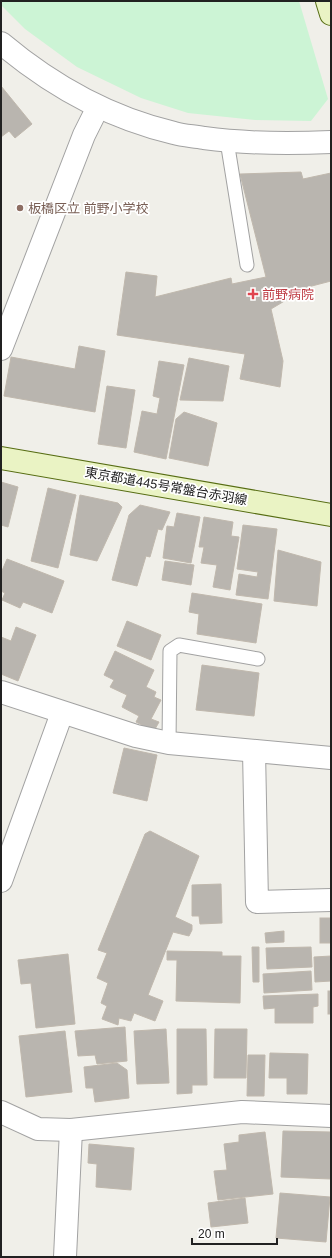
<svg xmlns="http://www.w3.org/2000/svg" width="332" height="1258" viewBox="0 0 332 1258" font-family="Arial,'Noto Sans JP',sans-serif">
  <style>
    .park { fill: #ccf4d5 }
    .building { fill: #b9b5af; stroke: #c0b8ad }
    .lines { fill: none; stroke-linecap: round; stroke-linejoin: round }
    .lane-casing { stroke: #a2a2a2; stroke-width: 15 }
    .street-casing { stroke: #a2a2a2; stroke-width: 24 }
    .secondary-casing { stroke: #576d13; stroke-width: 24 }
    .lane { stroke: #fff; stroke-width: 13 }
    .street { stroke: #fff; stroke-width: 22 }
    .secondary { stroke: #eaf3c4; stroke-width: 22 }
    .education-dot { fill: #8d6e63; stroke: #fff; stroke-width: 1.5 }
    .health-dot { fill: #e0444e; stroke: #fff; stroke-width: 1.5 }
    .labels { text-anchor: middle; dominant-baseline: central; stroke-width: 3.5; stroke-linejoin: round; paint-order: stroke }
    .education-label { font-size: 13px; fill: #785e54; stroke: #fff; text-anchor: start }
    .health-label { font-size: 13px; fill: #be3a42; stroke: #fff; text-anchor: start }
    .street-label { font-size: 13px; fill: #212121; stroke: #fff }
  </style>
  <rect width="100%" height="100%" fill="#f0efe9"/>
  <polygon class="park" points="1,1 299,1 328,99 311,121 255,120 188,113 141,98 77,67 25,29 1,5"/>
  <g class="building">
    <polygon points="1,86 32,124 15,138 9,131 1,137"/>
    <polygon points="301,172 303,179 331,173 331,281 308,287 271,309 283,361 280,387 240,379 245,354 117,335 126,272 157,276 155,297 231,278 232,284 266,277 240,174"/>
    <polygon points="79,346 105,351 95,412 4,396 11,357 75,369"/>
    <polygon points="189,358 229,366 223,401 180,400"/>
    <polygon points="159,361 184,365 166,459 134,452 142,411 157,414 160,398 153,396"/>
    <polygon points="107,386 135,390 126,448 98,444"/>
    <polygon points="184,412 217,423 208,466 169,458 176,419"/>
    <polygon points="1,482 18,487 8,527 1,525"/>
    <polygon points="48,488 76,495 58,568 31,561"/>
    <polygon points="80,495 118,503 122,507 97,561 70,555"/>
    <polygon points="140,505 170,512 162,530 158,529 150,557 146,556 137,586 112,580 129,515"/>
    <polygon points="177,513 200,517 191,563 163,558 167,526 174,527"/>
    <polygon points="204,517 233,522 231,536 239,537 230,590 213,587 217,565 201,563 204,547 199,547"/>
    <polygon points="243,525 277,529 268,599 236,595 239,574 257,577 258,572 237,569"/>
    <polygon points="278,550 321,562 317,606 274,601"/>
    <polygon points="7,559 64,581 52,613 23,602 20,608 2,600 5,593 1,591 1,573"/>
    <polygon points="165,561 194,565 191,585 162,580"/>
    <polygon points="192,593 262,604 256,643 197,634 199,614 189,612"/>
    <polygon points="127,621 161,635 151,660 117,646"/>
    <polygon points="16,627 36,635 18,681 1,674 1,637 11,641"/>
    <polygon points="115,651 154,670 146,687 156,692 154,697 161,700 151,719 159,722 154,731 136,722 139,716 122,707 127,695 110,687 114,680 104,675"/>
    <polygon points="202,665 259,673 254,716 196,710"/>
    <polygon points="124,748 157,755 147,801 113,793"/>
    <polygon points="150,831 199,856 175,917 192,925 192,930 189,936 173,932 148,995 163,1001 155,1021 134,1013 131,1021 119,1018 118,1025 102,1019 107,1006 101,1003 108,983 97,978 107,953 98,950 145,834"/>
    <polygon points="221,884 222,923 200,924 199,916 192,916 192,885"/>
    <rect x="320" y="918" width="11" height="25"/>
    <polygon points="284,931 284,942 266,943 265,933"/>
    <polygon points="252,947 259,947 259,982 253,982"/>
    <polygon points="311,947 312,967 267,969 266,948"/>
    <polygon points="167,951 222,952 222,956 241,956 240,1003 176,1001 177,960 167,960"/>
    <polygon points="68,954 75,1024 36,1028 31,983 21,984 18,960"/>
    <polygon points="331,956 331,981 315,982 314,957"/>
    <polygon points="311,971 312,990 264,993 263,974"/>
    <rect x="328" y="991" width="3" height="23"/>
    <polygon points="318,994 318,1006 313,1007 313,1023 275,1023 275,1008 264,1009 263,996"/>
    <polygon points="125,1027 127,1061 97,1064 95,1055 78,1056 75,1031"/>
    <polygon points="166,1029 169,1083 137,1084 134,1031"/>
    <polygon points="177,1029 206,1029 207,1085 192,1085 192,1093 177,1094"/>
    <polygon points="215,1029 247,1029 246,1078 214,1078"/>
    <polygon points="65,1031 72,1092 26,1097 19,1036"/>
    <polygon points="270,1053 308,1054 307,1094 287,1094 287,1078 269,1078"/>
    <polygon points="248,1055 265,1055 264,1096 247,1096"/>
    <polygon points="117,1063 127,1070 129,1098 95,1102 93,1088 86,1088 84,1067"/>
    <polygon points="283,1131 331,1132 331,1179 281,1177"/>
    <polygon points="265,1132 273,1194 218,1200 214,1171 227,1170 224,1144 239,1142 239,1135"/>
    <polygon points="89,1144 134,1148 131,1190 96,1187 97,1164 88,1163"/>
    <polygon points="280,1193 330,1197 326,1242 276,1238"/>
    <polygon points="245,1198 248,1223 211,1227 208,1203"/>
  </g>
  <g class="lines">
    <g class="lane-casing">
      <g id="lane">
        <polyline points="227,141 247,265"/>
        <polyline points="169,743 170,651 179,645 258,659"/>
      </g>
    </g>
    <g class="street-casing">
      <g id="street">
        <path d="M1,43C51,85 110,118 174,133C184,136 194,136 204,138C248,144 287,144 331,142"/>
        <polyline points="1,349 84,135 98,107"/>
        <polyline points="1,692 136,736 169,743 331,758"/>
        <polyline points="254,751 257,902 331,900"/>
        <polyline points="1,881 62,713"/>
        <polyline points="1,1112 38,1129 71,1130 242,1112 331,1116"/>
        <polyline points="65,1257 71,1130"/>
      </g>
    </g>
    <g class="secondary-casing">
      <g id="secondary">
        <polyline points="327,1 331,14"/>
        <polyline points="1,458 331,515"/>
      </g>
    </g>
    <use href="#lane" class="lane"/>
    <use href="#street" class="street"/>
    <use href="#secondary" class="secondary"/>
  </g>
  <circle class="education-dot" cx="20" cy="208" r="4"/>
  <path class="health-dot" d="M251 288h4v4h4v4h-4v4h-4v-4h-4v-4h4z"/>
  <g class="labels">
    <g class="education-label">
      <text x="28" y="208">板橋区立 前野小学校</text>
    </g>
    <g class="health-label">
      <text x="262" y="294">前野病院</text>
    </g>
    <g class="street-label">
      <text transform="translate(166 486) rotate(10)">東京都道445号常盤台赤羽線</text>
    </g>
  </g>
  <rect width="332" height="1258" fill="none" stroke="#212121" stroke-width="4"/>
  <path d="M192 1238v6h85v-6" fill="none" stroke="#212121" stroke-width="2"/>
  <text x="198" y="1238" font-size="12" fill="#212121" stroke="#ffffff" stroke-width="3" paint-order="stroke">20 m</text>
</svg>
